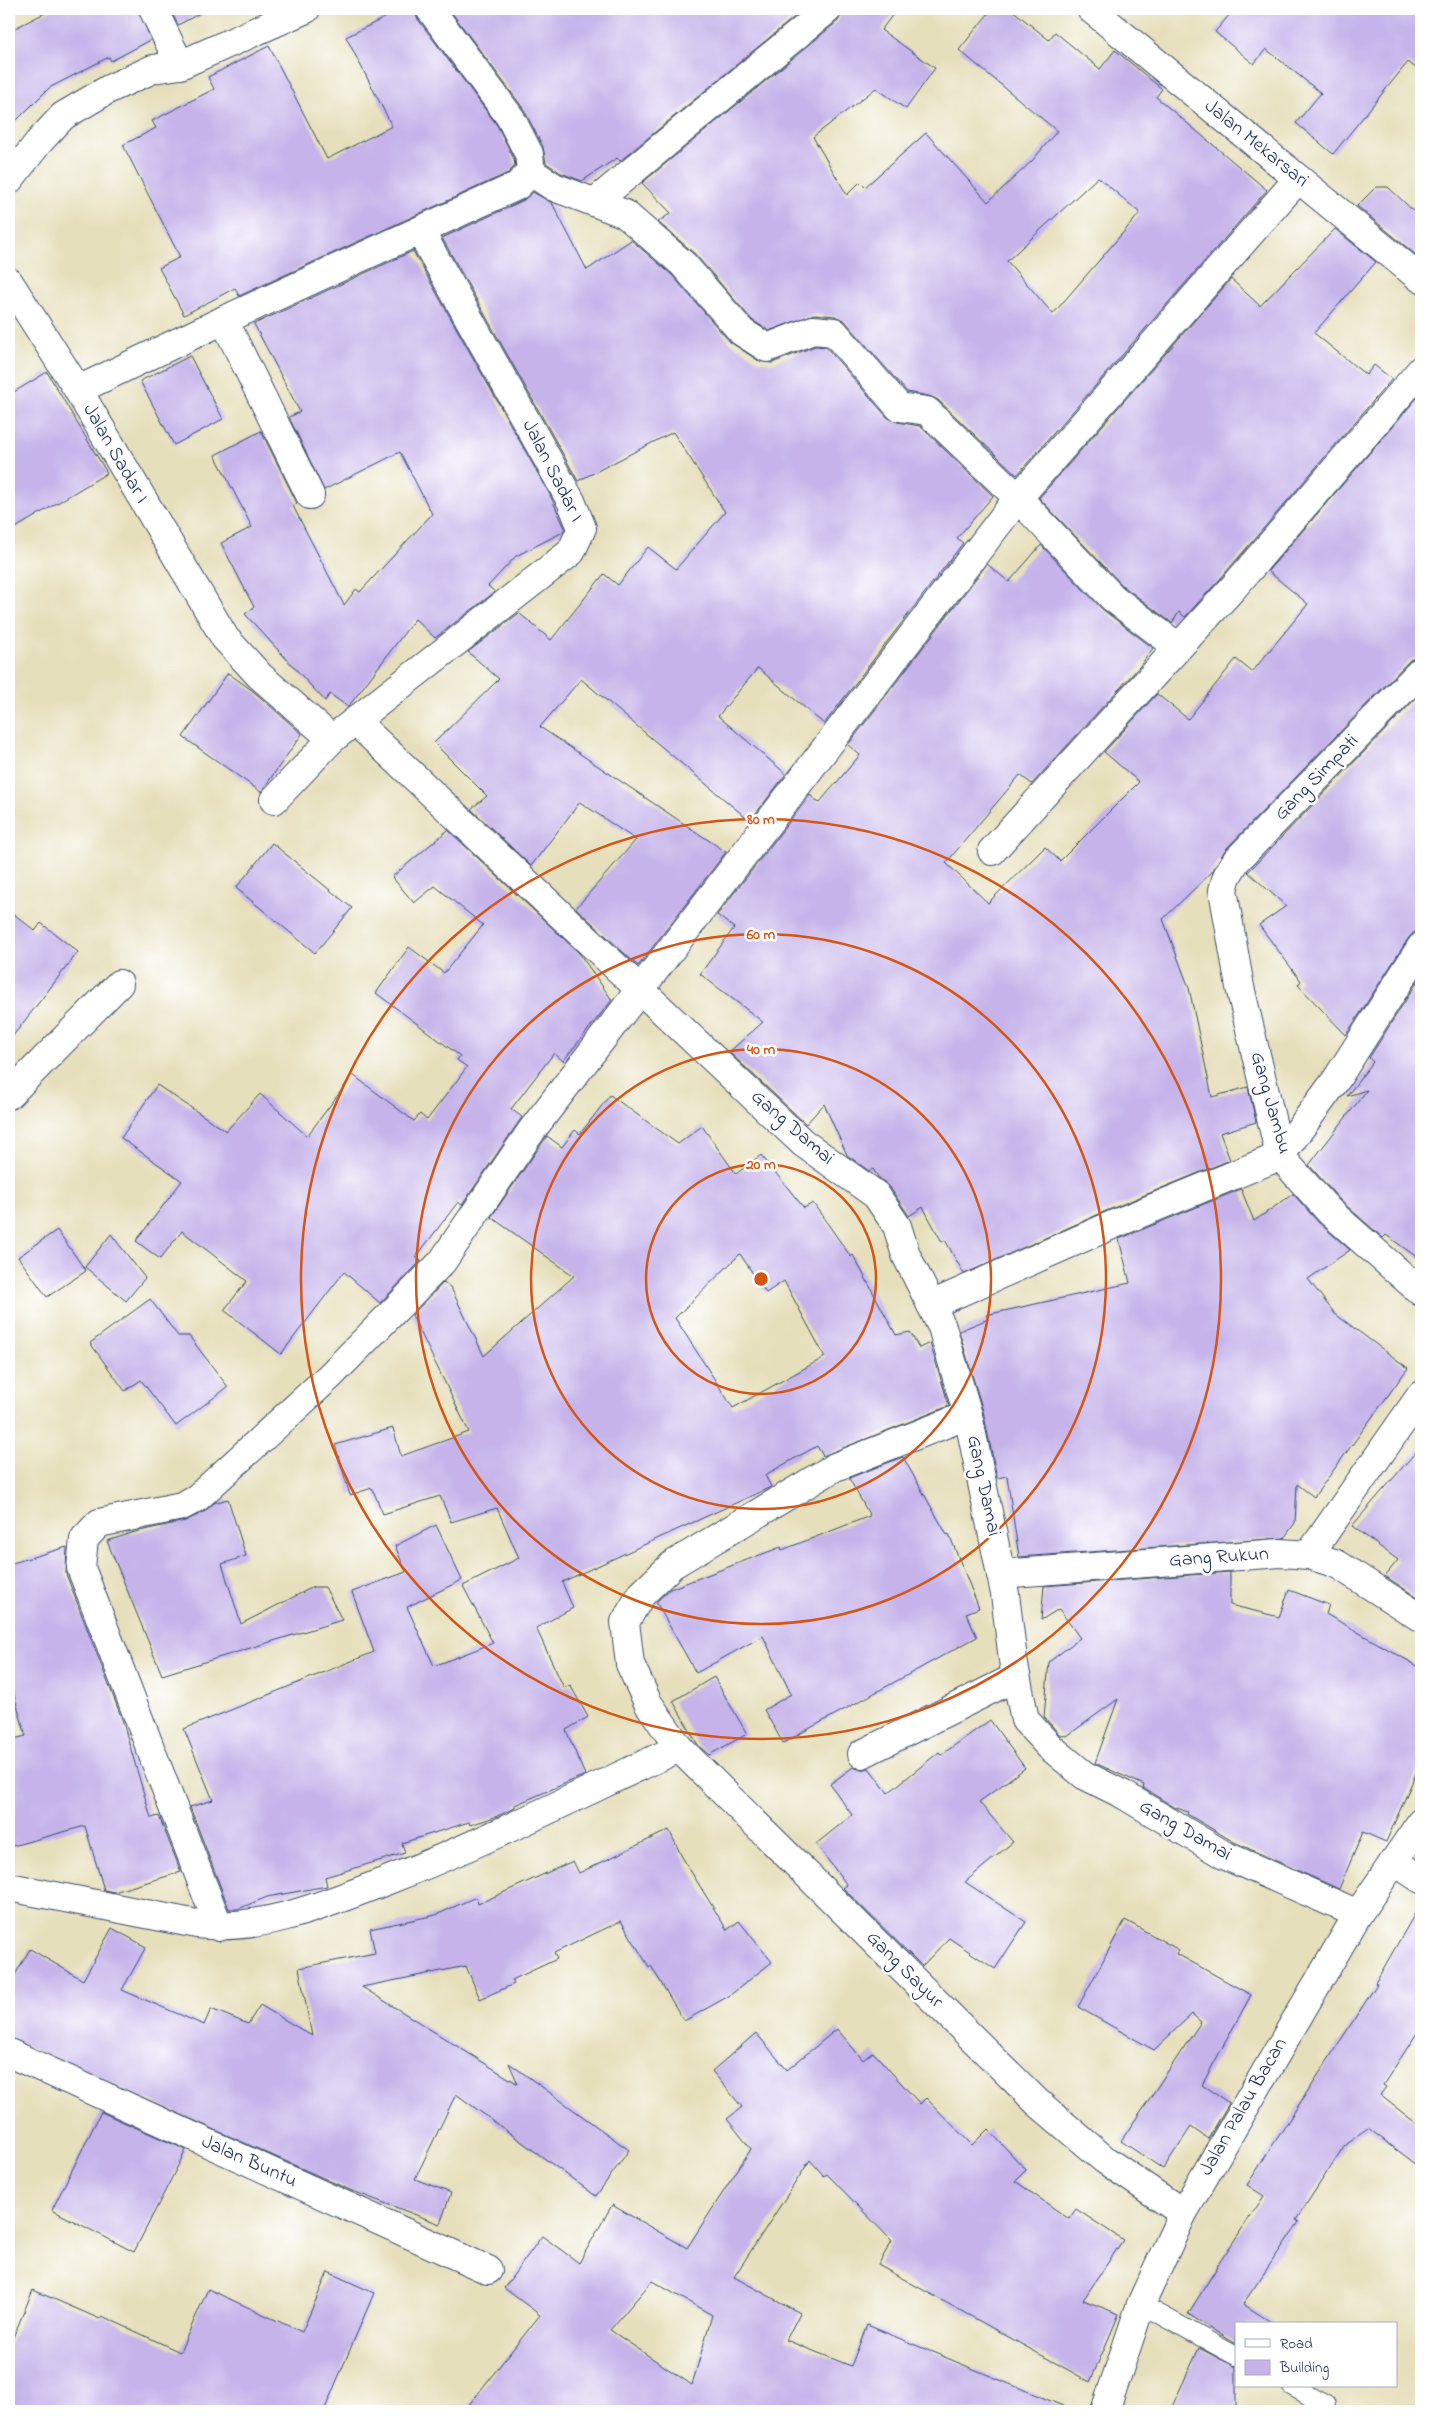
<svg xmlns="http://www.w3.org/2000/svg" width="1430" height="2420" viewBox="0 0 1430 2420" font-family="'Indie Flower',sans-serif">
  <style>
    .building { fill: #c5b3ea; fill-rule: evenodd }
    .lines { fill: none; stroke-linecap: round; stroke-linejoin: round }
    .service-casing { stroke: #39496c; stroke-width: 20 }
    .minor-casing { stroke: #39496c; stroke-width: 30 }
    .tertiary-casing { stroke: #39496c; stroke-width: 30 }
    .service { stroke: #fff; stroke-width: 18 }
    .minor { stroke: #fff; stroke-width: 28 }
    .tertiary { stroke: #fff; stroke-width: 28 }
    .ring { fill: none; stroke: #d45514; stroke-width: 2.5 }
    .labels { text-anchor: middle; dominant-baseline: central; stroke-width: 5; stroke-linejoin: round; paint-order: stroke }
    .street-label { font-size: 20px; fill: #1b2f5e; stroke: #fff }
    .centre { fill: #d45514; stroke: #fff; stroke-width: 2.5 }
    .ring-label { font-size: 15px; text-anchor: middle; font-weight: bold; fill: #d45514; stroke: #fff; stroke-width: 5; stroke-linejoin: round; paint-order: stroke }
  </style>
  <rect width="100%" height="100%" fill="#fff"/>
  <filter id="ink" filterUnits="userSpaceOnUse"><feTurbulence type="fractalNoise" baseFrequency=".02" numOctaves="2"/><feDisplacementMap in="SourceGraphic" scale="10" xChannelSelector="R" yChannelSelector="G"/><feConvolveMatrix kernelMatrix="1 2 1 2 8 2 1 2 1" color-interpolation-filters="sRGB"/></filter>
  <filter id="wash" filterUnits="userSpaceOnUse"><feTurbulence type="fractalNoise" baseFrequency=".0096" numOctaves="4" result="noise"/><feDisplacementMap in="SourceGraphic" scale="20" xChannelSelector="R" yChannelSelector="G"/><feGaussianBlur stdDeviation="1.12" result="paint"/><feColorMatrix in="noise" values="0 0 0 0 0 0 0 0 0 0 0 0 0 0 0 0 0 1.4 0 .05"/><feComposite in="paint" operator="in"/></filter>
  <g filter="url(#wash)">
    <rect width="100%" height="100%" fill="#e6dfbb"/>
    <g id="blocks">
      <g class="building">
        <polygon points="53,9 138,9 151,40 111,61 109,57 49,88 9,128 9,31"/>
        <polygon points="170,9 208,9 178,25"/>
        <polygon points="402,9 415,9 417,18 497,125 514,159 515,166 508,173 239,296 235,288 184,315 159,268 180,257 123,145 156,128 152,121 214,89 208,77 269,46 327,159 392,126 346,37"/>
        <polygon points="449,9 804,9 620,161 617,158 582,181 561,173 546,163 543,147 523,108"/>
        <path d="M843,9H897L881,30L935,68L906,109L876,88L813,137L847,195L860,182L865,187L926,133L988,202L1032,161L1057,131L959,50L992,9H1011L1049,40L1055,32L1100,69L1115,50L1162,89L1156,97L1267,190L1017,475L938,400L929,396L907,392L845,321L835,316L814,314L769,331L752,320L695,254L658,222L671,213L642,183L838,21ZM1098,177L1140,213L1053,314L1007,261Z"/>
        <polygon points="1234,9 1421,9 1421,72 1408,62 1333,154 1296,123 1321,93 1266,49 1254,64 1215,32"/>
        <polygon points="1376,187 1388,187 1421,218 1421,259 1357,206"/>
        <polygon points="533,192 552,203 587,270 631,240 672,275 730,342 759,361 772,363 815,346 826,347 887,417 897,422 920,426 993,496 957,538 963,543 824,724 758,668 718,716 786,774 750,821 581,679 540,727 726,852 638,966 576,908 636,840 580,802 531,866 471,809 487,796 434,743 499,679 468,652 519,613 551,640 604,574 618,585 648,547 676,569 725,512 673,432 578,481 442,238 524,200"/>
        <polygon points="1335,229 1376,262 1314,333 1366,375 1374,365 1392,379 1220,579 1185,617 1179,612 1172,623 1123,586 1039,498 1231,279 1260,306"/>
        <polygon points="413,251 550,495 565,528 563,532 516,556 488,586 495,592 435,638 415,619 348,707 330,694 325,701 245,614 254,607 221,543 252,527 215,455 261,431 297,503 293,506 344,605 356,589 360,592 432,514 400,452 324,490 289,417 300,412 254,324"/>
        <polygon points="190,356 223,419 174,445 140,381"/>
        <polygon points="47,372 107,473 9,532 9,395"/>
        <polygon points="1417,398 1421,402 1421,656 1410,660 1225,850 1212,872 1163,919 1189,988 1212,1097 1248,1087 1256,1122 1220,1133 1230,1160 1106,1211 964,1274 945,1240 942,1242 923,1207 909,1216 889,1186 878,1177 873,1169 869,1171 847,1155 824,1104 806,1124 729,1052 763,1022 700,974 734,928 717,915 810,795 819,803 860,755 848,745 987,564 1009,582 1041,545 1102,609 1153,648 1140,666 1032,784 1020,775 946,863 988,903 1045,847 1060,861 1139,782 1104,752 1157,694 1188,719 1236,659 1252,672 1308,604 1268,571"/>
        <polygon points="228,673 253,691 302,734 261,792 183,737"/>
        <polygon points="1421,693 1421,931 1413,933 1408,939 1346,1035 1298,985 1301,981 1259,925 1286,906 1248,872"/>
        <polygon points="448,830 579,953 612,1000 563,1061 554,1053 511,1109 522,1117 462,1205 458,1202 416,1257 421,1261 380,1303 344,1272 281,1354 224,1310 247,1281 182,1231 160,1259 136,1241 182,1181 121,1138 157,1085 226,1131 260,1094 307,1136 353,1075 414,1121 420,1114 427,1120 467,1067 457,1060 460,1056 376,993 409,947 444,973 483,925 435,886 414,903 392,877"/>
        <polygon points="272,843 352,908 315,953 236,888"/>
        <polygon points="9,910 35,931 41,923 78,952 9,1041"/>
        <polygon points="1421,976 1421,1260 1386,1235 1383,1238 1340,1200 1309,1165 1367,1090 1347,1096 1373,1062 1369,1058"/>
        <path d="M610,1095L678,1144L702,1126L736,1174L761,1155L804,1208L813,1203L851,1257L853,1255L896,1335L910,1332L919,1348L930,1343L949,1406L823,1456L817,1446L765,1475L771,1487L562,1582L573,1608L536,1628L564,1688L570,1685L588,1717L566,1730L585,1775L515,1805V1808L495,1817L470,1825L469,1822L402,1843L405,1853L325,1877L327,1886L267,1897L238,1909H229L190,1807L213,1800L184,1729L374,1652L352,1592L406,1572L395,1546L436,1525L462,1580L407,1607L434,1666L493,1643L463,1586L519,1558L497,1508L451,1522L440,1496L383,1514L372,1488L350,1495L335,1445L393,1428L401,1456L469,1432L412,1315L444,1282L451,1288L484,1356L574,1276L491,1217L547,1136L562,1147L575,1130L580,1134ZM740,1254L766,1293L784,1281L825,1357L733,1408L675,1318Z"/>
        <polygon points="1241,1189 1254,1221 1293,1194 1319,1223 1350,1250 1308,1279 1335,1314 1408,1368 1314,1497 1297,1484 1295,1523 1284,1538 1019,1557 1007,1476 997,1478 983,1411 959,1331 988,1319 986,1315 1130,1283 1119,1239"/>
        <polygon points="57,1230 86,1271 47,1297 18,1257"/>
        <polygon points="111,1234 145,1278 126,1301 85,1267"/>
        <polygon points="150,1299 178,1336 189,1336 228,1387 176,1426 141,1380 125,1391 90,1343"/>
        <polygon points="1421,1446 1421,1600 1385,1576 1398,1560 1352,1526"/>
        <polygon points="903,1457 947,1535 949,1534 979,1608 966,1613 977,1637 783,1743 764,1710 791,1694 763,1636 696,1673 656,1602 670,1589 781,1547 782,1550 870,1516 849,1478"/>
        <polygon points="228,1499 246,1556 222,1564 241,1624 313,1587 325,1587 342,1620 162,1675 107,1541 135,1532 185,1521 204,1512 214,1503"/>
        <polygon points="67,1547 66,1574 122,1719 151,1818 159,1816 181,1872 114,1892 104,1890 85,1826 9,1847 9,1740 26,1736 9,1678 9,1564"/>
        <polygon points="1230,1572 1230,1605 1279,1617 1289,1590 1329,1605 1326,1614 1421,1668 1421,1762 1386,1842 1363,1832 1339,1889 1234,1842 1187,1814 1188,1812 1174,1807 1143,1788 1144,1785 1095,1763 1118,1699 1067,1736 1060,1735 1044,1717 1049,1662 1080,1638 1059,1609 1041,1620 1044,1586"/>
        <polygon points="714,1677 747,1734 709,1755 698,1745 673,1701"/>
        <polygon points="990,1720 1025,1768 979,1802 1013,1842 965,1882 1026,1922 995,1969 949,1938 922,1966 843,1888 847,1885 816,1844 852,1815 830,1784 853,1767 861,1770 869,1768 888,1793 939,1752 941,1755"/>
        <polygon points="669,1830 682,1857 727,1930 739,1921 772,1962 729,1996 684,2021 651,1966 649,1967 621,1921 554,1953 557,1959 512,1980 514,1984 480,1999 466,1966 362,1987 518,2084 509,2063 629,2150 596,2196 456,2094 415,2179 451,2193 440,2224 350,2190 9,2038 9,1985 30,1949 83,1980 112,1928 146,1947 122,1990 204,2025 211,2009 248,2024 260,2005 312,2036 299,1968 375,1953 370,1929 436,1915 476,1897 478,1904 573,1861 579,1873"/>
        <polygon points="1421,1903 1421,2027 1383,2085 1386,2087 1380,2095 1421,2127 1421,2168 1368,2128 1346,2143 1296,2220 1299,2222 1243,2304 1274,2324 1236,2324 1236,2344 1188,2314 1218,2266 1217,2266 1264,2196 1247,2185 1377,1984 1375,1983"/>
        <polygon points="1125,1920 1179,1950 1177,1954 1251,1995 1202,2085 1229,2103 1208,2139 1191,2127 1163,2169 1121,2141 1201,2022 1192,2014 1154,2050 1078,2007"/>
        <path d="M837,2029L863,2060L873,2052L920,2104L926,2098L972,2145L988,2129L1026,2170L1015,2181L1069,2219L1076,2209L1123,2240L1083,2300L1119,2314L1090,2382L878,2265L892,2241L827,2174L824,2176L810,2160L734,2277L800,2313L786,2340L851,2366L867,2325L1075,2411H464L540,2315L504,2288L542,2236L579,2263L612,2205L687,2248L751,2149L727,2119L742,2107L712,2071L756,2033L787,2070ZM652,2281L712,2315L692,2385L610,2330Z"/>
        <polygon points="101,2112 186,2150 134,2252 52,2210"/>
        <polygon points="328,2272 374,2293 324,2411 9,2411 9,2347 33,2290 100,2319 102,2316 180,2352 208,2289 302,2332"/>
        <polygon points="1199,2348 1236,2367 1236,2411 1170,2411"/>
      </g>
    </g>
  </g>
  <g filter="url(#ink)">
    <use href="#blocks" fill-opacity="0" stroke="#39496c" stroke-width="1"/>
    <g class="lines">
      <g class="service-casing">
        <g id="service">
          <polyline points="1141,2304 1236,2356"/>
          <polyline points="1291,2386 1326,2405"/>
        </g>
      </g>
      <g class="minor-casing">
        <g id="minor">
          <polyline points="153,9 180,65"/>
          <polyline points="1091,9 1421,279"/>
          <polyline points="531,172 554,187 625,214 683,264 742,332 767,348 813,330 834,332 899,407 927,411 1018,498 1113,598 1178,647"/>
          <polyline points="9,180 38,143 63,116 109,89 153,69 180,65 306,9"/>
          <polyline points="595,202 828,9"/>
          <polyline points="9,282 78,390 225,638 260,676 332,739"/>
          <polyline points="224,320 310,495"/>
          <polyline points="78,390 224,320 517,186 531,172 529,154 510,117 430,9"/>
          <polyline points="1421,671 1236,861 1227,876 1223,890 1240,987 1280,1156 1329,1211 1421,1292"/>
          <polyline points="355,721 803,1143 876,1195 897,1226 906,1255 942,1327 968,1415 1005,1594 1013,1660 1025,1720 1050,1747 1084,1775 1124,1795 1224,1855 1358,1914"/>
          <polyline points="274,800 332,739 571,552 582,528 571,501 420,231"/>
          <polyline points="992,851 1232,589 1421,370"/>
          <polyline points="9,1095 119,984"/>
          <polyline points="931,1305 1112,1225 1280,1156 1336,1080 1421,947"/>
          <polyline points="968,1415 835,1467 672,1565 641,1595 625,1622 630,1664 648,1703 679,1748 1037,2102 1105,2160 1183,2213"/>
          <polyline points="1309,1555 1421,1395"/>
          <polyline points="1001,1574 1280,1553 1309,1555 1337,1564 1421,1618"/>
          <polyline points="862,1754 1016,1677"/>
          <polyline points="1394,1861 1421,1879"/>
          <path d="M9,1887L197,1924C262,1932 326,1904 386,1881C486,1842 582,1793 679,1748"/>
          <polyline points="219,1927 81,1568 84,1539 99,1523 182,1506 197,1498 330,1376 442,1262 532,1130 1018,498 1298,179"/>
          <polyline points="9,2053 488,2270"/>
        </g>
      </g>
      <g class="tertiary-casing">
        <polyline id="tertiary" points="1105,2411 1141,2304 1183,2213 1358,1914 1421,1822"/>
      </g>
      <use href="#service" class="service"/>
      <use href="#minor" class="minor"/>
      <use href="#tertiary" class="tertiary"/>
    </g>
  </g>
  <g class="ring">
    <circle cx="761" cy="1279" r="115"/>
    <circle cx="761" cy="1279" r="230"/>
    <circle cx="761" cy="1279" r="345"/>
    <circle cx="761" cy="1279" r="460"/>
  </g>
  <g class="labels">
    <g class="street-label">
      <text transform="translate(1256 144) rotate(39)">Jalan Mekarsari</text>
      <text transform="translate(115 454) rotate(60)">Jalan Sadar I</text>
      <text transform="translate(552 471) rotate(63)">Jalan Sadar I</text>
      <text transform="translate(1317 778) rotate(-46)">Gang Simpati</text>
      <text transform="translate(1270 1103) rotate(74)">Gang Jambu</text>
      <text transform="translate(792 1128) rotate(41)">Gang Damai</text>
      <text transform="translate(983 1486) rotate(78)">Gang Damai</text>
      <text transform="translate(1219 1558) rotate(-4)">Gang Rukun</text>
      <text transform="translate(1185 1831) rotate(30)">Gang Damai</text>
      <text transform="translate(904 1970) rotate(45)">Gang Sayur</text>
      <text transform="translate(1244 2107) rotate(-60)">Jalan Palau Bacan</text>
      <text transform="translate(249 2162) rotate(24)">Jalan Buntu</text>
    </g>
  </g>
  <circle cx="761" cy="1279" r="8" class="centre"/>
  <g class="ring-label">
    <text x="761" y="824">80 m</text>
    <text x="761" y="939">60 m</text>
    <text x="761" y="1054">40 m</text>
    <text x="761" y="1169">20 m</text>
  </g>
  <rect width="1430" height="2420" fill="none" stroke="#fff" stroke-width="30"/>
  <rect x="1235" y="2322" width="162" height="65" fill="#ffffff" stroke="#a4acbf"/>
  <rect x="1245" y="2339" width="25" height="8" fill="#ffffff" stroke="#a4acbf"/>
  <text x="1280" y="2348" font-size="15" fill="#1b2f5e">Road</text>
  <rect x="1245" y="2360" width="25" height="15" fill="#c5b3ea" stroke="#a4acbf"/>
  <text x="1280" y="2372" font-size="15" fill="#1b2f5e">Building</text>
</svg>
